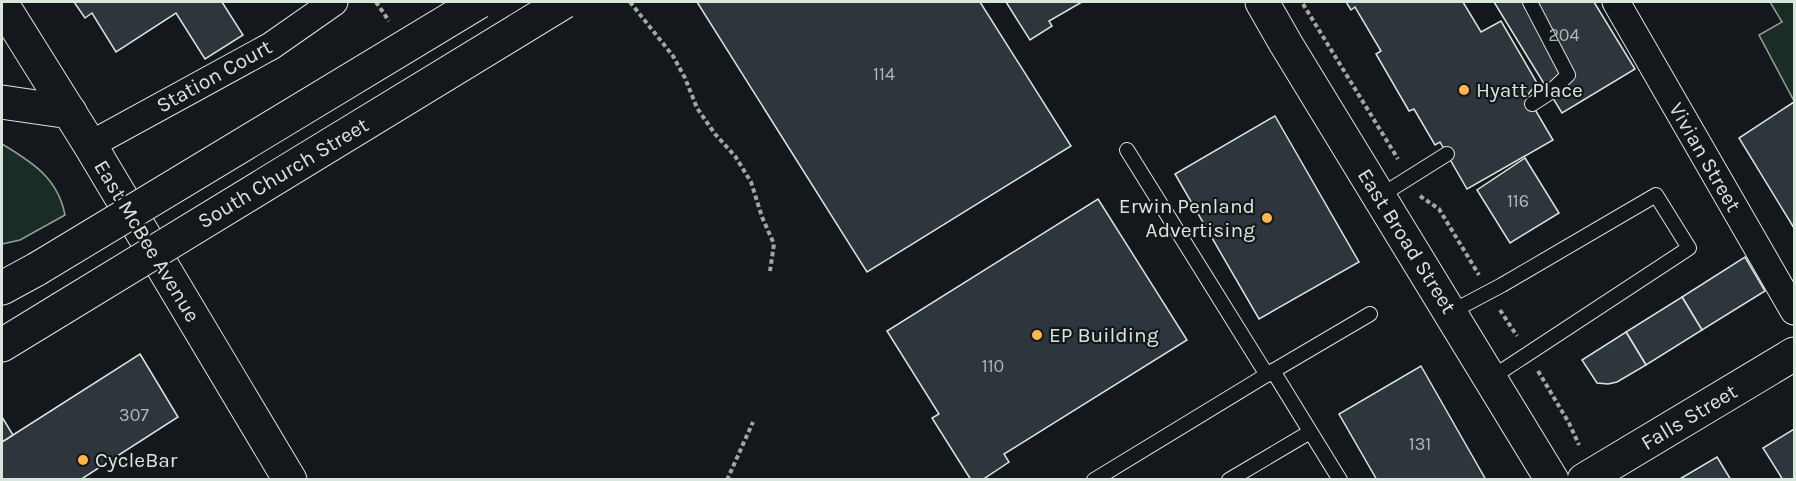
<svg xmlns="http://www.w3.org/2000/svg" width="1796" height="481" viewBox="0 0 1796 481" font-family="Karla,sans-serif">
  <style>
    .green { fill: #1a2d24; stroke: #939e99; stroke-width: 1.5 }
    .building { fill: #2c363c; stroke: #d8e6dc; stroke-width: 1.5 }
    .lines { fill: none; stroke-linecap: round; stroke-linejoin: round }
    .service-casing { stroke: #d8e6dc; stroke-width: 16 }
    .minor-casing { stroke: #d8e6dc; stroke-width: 29 }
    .tertiary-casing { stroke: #d8e6dc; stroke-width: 35 }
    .primary-casing { stroke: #d8e6dc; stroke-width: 35 }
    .path { stroke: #9da8a2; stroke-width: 4; stroke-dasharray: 4.5 3; stroke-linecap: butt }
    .service { stroke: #14181c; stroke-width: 14 }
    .minor { stroke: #14181c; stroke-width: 27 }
    .tertiary { stroke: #14181c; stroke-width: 33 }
    .primary { stroke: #14181c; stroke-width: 33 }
    .primary-bridge-casing { stroke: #d8e6dc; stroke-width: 35; stroke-linecap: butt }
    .primary-bridge { stroke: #14181c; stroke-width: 33 }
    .poi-dot { fill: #ffb74d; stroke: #14181c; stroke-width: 2 }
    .labels { text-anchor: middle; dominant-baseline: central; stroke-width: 4.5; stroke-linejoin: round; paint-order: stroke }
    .number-label { font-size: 18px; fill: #adbab4 }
    .street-label { font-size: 21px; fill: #d8e6dc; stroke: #14181c }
    .poi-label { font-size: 21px; fill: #d8e6dc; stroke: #14181c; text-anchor: start }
  </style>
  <rect width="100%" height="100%" fill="#14181c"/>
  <g class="green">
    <polygon points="1770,2 1794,2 1794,101 1759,35 1782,22"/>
    <path d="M2,144C32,162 58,178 65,215L20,240L2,244Z"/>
  </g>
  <g class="building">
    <polygon points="74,2 222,2 243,35 205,59 176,13 116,52 92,13 85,18"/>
    <polygon points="697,2 980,2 1071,146 867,272"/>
    <polygon points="1006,2 1082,2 1049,21 1052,26 1030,40"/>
    <polygon points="1346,2 1463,2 1481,32 1501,21 1537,83 1527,96 1553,140 1467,189 1440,142 1435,145 1414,109 1409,111 1376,54 1381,51 1355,7 1351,10"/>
    <polygon points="1494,2 1594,2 1635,69 1562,113"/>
    <polygon points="1794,102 1794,228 1739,138"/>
    <polygon points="1275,116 1359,262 1259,319 1175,174"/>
    <polygon points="1525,158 1559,213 1510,243 1477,190"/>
    <polygon points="1098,199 1187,340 1004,454 1009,462 982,480 971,480 932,418 939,414 887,331"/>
    <polygon points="1745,257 1765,291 1702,330 1682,297"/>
    <polygon points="1682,297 1702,330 1646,365 1626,332"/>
    <polygon points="1626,332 1646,365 1617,382 1608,384 1597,383 1582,360"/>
    <polygon points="140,354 178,417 80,480 2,480 2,442"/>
    <polygon points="1421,366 1486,480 1377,480 1339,414"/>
    <polygon points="2,417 13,435 2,442"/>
    <polygon points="1794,429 1794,480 1783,480 1763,448"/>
    <polygon points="1717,457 1731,480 1678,480"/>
  </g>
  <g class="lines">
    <g class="service-casing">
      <g id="service">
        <polyline points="1530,2 1568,75 1549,93 1532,104"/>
        <polyline points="1127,150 1267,375"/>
        <polyline points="1380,196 1447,154"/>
        <polyline points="1451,312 1502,285 1656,195 1689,248 1491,378"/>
        <polyline points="1273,371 1370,314"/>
        <polyline points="1094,480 1273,371 1340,480"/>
        <polyline points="1229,480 1310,432"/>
      </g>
    </g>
    <g class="minor-casing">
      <g id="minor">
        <polyline points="1616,2 1794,311"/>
        <polyline points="90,145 271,46 334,2"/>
      </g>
    </g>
    <g class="tertiary-casing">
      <g id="tertiary">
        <polyline points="1262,2 1286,44 1552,480"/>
        <polyline points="2,4 90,145 290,480"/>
        <polyline points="1584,480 1794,354"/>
      </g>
    </g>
    <g class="primary-casing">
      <g id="primary">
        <polyline points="2,102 70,112"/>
        <polyline points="2,288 37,269"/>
        <polyline points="2,345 61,309"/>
      </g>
    </g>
    <g class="path">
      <polyline points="376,2 389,21"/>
      <polyline points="630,2 673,56 685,78 697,108 715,134 735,156 751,182 762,217 774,244 770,271"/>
      <polyline points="1303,4 1398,159"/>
      <polyline points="1420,196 1439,209 1479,275"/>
      <polyline points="1500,310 1517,336"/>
      <polyline points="1538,371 1569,423 1579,445"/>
      <polyline points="727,480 753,422"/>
    </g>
    <use href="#service" class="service"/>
    <use href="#minor" class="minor"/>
    <use href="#tertiary" class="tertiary"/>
    <use href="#primary" class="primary"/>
    <g class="primary-bridge-casing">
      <g id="primary-bridge">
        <polyline points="37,269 479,2"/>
        <polyline points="61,309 564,2"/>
      </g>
    </g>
    <use href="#primary-bridge" class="primary-bridge"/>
  </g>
  <g class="poi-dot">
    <circle cx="1464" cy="90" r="6"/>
    <circle cx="1267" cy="218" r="6"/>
    <circle cx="1037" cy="335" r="6"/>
    <circle cx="83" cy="460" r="6"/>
  </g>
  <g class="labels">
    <g class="number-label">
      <text x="1564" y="35">204</text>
      <text x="884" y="74">114</text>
      <text x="1518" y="201">116</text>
      <text x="993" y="366">110</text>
      <text x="134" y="415">307</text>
      <text x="1420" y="444">131</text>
    </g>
    <g class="street-label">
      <text transform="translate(214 76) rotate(-29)">Station Court</text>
      <text transform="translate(1705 157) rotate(60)">Vivian Street</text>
      <text transform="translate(283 173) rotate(-31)">South Church Street</text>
      <text transform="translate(147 241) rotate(59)">East McBee Avenue</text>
      <text transform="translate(1407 241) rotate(58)">East Broad Street</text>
      <text transform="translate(1689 417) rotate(-31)">Falls Street</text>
    </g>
    <g class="poi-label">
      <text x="1476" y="90">Hyatt Place</text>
      <text x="1255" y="206" text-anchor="end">Erwin Penland<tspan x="1255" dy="24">Advertising</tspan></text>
      <text x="1049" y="335">EP Building</text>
      <text x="95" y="460">CycleBar</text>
    </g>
  </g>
  <rect width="1796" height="481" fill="none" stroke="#d8e6dc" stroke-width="6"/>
</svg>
